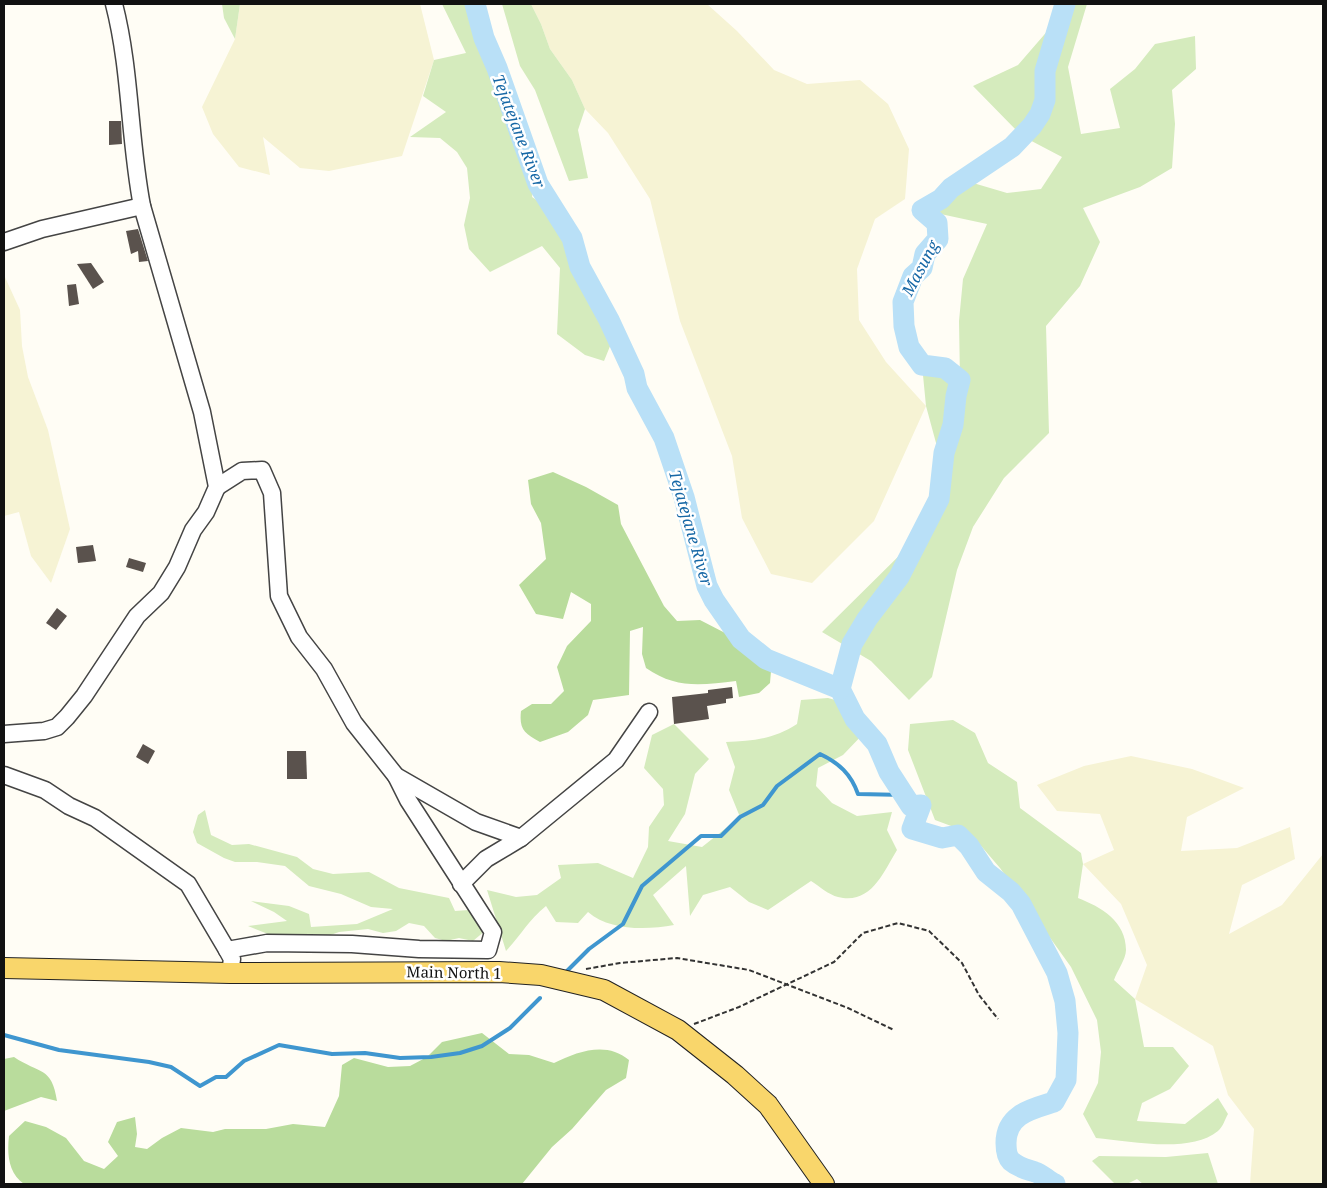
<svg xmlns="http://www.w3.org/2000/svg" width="1327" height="1188" viewBox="0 0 1327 1188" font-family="'Noto Serif',serif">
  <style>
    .farmland { fill: #f6f3d4 }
    .green { fill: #d5ebbd }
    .forest { fill: #b9dc9c }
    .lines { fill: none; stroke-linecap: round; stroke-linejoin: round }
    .stream { stroke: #3f96cf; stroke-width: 4 }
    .river { stroke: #b9e0f7; stroke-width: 21 }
    .building { fill: #5a524d }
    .minor-casing { stroke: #444; stroke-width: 19 }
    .major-casing { stroke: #222; stroke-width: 22 }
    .path { stroke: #333; stroke-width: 2; stroke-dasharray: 5 2.5; stroke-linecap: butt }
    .minor { stroke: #fff; stroke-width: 16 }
    .major { stroke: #f9d66b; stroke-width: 20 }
    .labels { text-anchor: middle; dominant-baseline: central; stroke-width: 5; stroke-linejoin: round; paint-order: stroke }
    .street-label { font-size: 15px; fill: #111; stroke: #fff }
    .water-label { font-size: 16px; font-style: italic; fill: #1768a6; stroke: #fff }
  </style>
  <rect width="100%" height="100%" fill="#fffdf5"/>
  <g class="farmland">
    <polygon points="240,4 420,4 434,60 402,156 329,171 300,168 263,137 270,175 239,167 213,134 202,107 235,39"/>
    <polygon points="531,4 707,4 737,31 774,70 807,84 860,80 888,104 909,149 905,199 875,219 857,269 859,320 886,362 926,406 874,521 812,583 771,574 742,518 732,456 680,321 650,199 608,133 585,109 572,80 550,49 541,24"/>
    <polygon points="4,275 20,310 22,346 28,377 48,430 70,529 51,583 31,556 19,512 4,516"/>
    <polygon points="1131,756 1192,769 1244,788 1187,817 1181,851 1237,848 1290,827 1295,859 1242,885 1229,934 1282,905 1323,854 1323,1184 1250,1184 1254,1129 1228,1095 1213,1046 1135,999 1147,965 1121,904 1083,864 1114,850 1100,814 1057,811 1037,785 1084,766"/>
  </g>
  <g class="green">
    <polygon points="222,4 240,4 235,39 224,18"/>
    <polygon points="442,4 466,4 535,176 532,197 557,214 572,238 615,334 604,361 585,355 557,334 560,268 542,246 490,272 469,249 464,225 470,198 467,168 457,152 440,138 410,137 446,112 423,96 434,60 466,53"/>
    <polygon points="502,4 531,4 541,24 550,49 572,80 585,109 578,130 588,178 569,181 535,90 520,66"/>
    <polygon points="1061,4 1087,4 1068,67 1081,134 1120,128 1110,89 1135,69 1155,44 1195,36 1196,69 1172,90 1175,124 1172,168 1140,187 1083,208 1100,242 1080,286 1046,326 1049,433 1004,478 973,527 957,570 932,677 909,700 871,661 822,632 919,536 942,465 926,406 922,365 960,379 959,321 963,279 987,224 922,210 963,180 1007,193 1041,189 1062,157 1022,136 973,86 1018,65 1063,13"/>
    <path d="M828,698L850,704L867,730L843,755L818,768L816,786L832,803L857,816L892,812L887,830L897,850C883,873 871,905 838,897C829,895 819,886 811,881L768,910L749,902L730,887L703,895L690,916L686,866L653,895L674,925C647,930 610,931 588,912L578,923L556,922L546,906C528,921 521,935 506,951L487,890L516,897L537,895L561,878L558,865L598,863L633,878L648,847L649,827L664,805L663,789L644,768L652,735L674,724L709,759L695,774L685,814L668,841L702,847L740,817L729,790L735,767L726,742C753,741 774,739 797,724L801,700Z"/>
    <path d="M953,720L975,733L988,763L1017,782L1020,808L1081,853L1083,864L1078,898C1101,907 1126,921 1126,950C1126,959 1117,971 1114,980L1135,999L1144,1047H1173L1189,1066L1170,1089L1142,1103L1137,1121L1185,1124L1218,1098L1228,1114C1225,1119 1223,1127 1218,1131C1190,1154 1130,1141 1096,1138L1083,1114L1098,1083L1101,1052L1097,1020L1071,967L1000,868L970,833L935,820L908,750L910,724Z"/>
    <polygon points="205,810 211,835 232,845 249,844 297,857 313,869 333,874 369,872 399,888 449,898 455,911 469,910 486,930 473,941 459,938 446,941 435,938 424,926 409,923 396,931 383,933 368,929 339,932 325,937 288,937 268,934 248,926 287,921 274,912 251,901 289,906 309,914 311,927 357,924 393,909 371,907 341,894 309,886 285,866 257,862 235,862 224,858 197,843 193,832 198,815"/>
    <polygon points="1208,1153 1218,1184 1143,1184 1137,1179 1127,1184 1115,1184 1092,1161 1099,1156 1166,1157"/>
  </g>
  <g class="forest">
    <path d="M553,472L586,487L618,505L621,524L664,606L677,621L700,620L729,635L751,647L771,671L770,683L759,693L739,697L736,681C701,685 676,689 646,668L642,654L643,627L630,631L629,695L593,700L588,715L568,732L540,742C524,733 519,729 521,711L532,704H551L564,691L557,667L567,646L591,621V604L571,592L563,619L536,614L519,585L546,559L541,523L531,504L528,480Z"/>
    <path d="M482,1033L509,1054L529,1055L554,1063C578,1051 607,1041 629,1060L626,1078L606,1090L572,1129L552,1147L522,1184H24C8,1173 7,1153 9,1136L25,1121L46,1127L66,1138L84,1161L104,1169L118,1156L108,1142L117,1122L135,1117L137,1134L135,1147L147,1149L162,1138L181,1128L213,1132L225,1129H266L293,1124L325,1127L339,1096L342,1065L354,1058L388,1067L410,1066L427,1057L442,1042Z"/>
    <path d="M14,1057C39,1074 52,1066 57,1101L41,1097L4,1111V1059Z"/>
  </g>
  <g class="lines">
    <g class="stream">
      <path d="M566,972L589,949L623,924L642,886L701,836H721L740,817L763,805L777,786L820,754C839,763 851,774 858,794L905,795"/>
      <polyline points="4,1035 59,1050 149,1062 171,1067 200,1086 216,1077 226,1077 244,1061 279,1045 332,1054 365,1053 400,1058 431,1057 460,1053 482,1046 510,1028 540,998"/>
    </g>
    <g class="river">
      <path d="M475,4L484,38L497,68L538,184L572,238L580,267L609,320L634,374L637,388L664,438L684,497L707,586L714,600L741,639L766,659L840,689L855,719L877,744L889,772L911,806L921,805L912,829L942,838L958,835L969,846L986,872L1011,892L1021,904L1057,973L1065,1001L1068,1033L1066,1080L1054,1102C1032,1109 1006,1114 1006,1143C1006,1148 1007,1157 1011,1161C1019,1168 1026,1169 1035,1172C1042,1174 1048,1181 1055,1184"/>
      <polyline points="840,689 852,644 867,619 899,577 939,499 944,453 953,425 956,396 960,380 945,368 922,365 909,347 904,326 903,302 913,276 922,268 925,254 938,239 937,223 922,210 941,199 951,188 1012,147 1032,126 1040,114 1045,100 1045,71 1065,4"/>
    </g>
  </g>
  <g class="building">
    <polygon points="109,121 121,121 122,144 109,145"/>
    <polygon points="138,229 148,261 139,262 138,251 131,254 126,231"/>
    <polygon points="91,263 104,282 93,289 77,264"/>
    <polygon points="76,284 79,304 69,306 67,285"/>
    <polygon points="93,545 96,561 78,563 76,547"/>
    <polygon points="129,558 146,563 143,572 126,567"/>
    <polygon points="57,608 67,616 56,630 46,623"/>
    <polygon points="732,687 733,698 726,699 726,703 707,706 709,719 674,724 672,697 708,693 708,690"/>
    <polygon points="143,744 155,751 148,764 136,757"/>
    <polygon points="287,751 306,751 307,779 287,779"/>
  </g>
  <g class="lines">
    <g class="minor-casing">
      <g id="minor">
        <polyline points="4,242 42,229 142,206"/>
        <polyline points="217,487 242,471 262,470 272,493 279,596 299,637 324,669 354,723 396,776 476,822 521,838"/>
        <path d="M4,734L44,731L57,727L67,717L84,696L137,616L161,593L177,567L193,530L206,512L217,487L202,412L142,206C129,139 131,70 114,4"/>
        <polyline points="4,775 45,790 69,806 95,818 188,884 227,950"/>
        <polyline points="461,884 486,859 521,838 616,760 649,712"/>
        <polyline points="230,973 232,959 227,950 267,943 352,944 419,949 488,950 493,932 408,800 396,776"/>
      </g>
    </g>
    <g class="major-casing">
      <polyline id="major" points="4,968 230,973 499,972 541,975 604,990 678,1030 735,1075 768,1105 824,1184"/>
    </g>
    <g class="path">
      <polyline points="586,969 620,963 677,958 749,970 848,1008 894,1030"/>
      <polyline points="694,1024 739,1007 834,962 863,933 898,923 929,931 962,963 979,995 998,1019"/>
    </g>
    <use href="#minor" class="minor"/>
    <use href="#major" class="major"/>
  </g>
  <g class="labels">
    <g class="street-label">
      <text transform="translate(454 972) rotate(1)">Main North 1</text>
    </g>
    <g class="water-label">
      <text transform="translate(519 131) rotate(69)">Tejatejane River</text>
      <text transform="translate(920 268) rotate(-62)">Masung</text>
      <text transform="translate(691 528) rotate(74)">Tejatejane River</text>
    </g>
  </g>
  <rect width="1327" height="1188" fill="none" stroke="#111111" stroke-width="10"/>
</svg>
